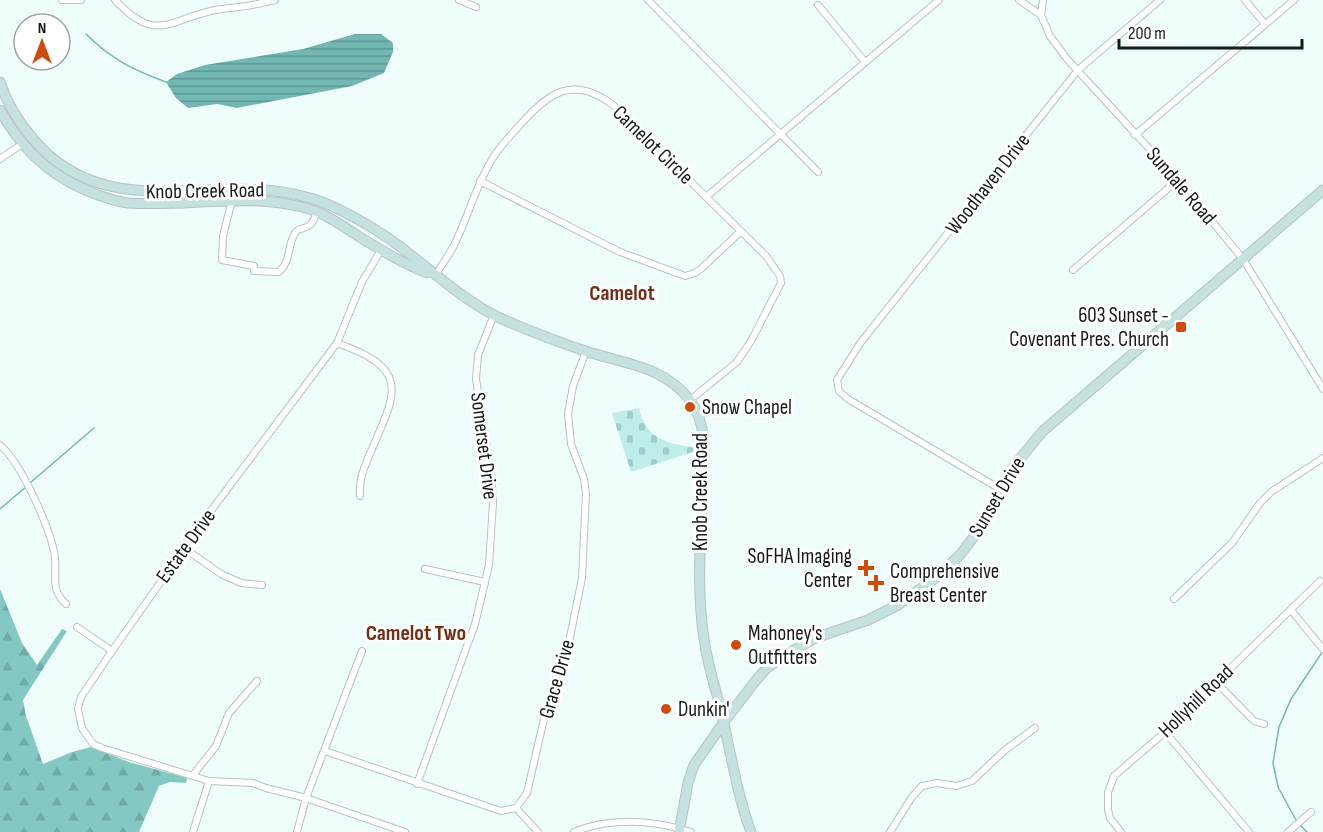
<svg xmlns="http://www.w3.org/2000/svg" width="1323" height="832" viewBox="0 0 1323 832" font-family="'Sofia Sans Condensed',sans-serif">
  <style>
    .forest { fill: url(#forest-firs) }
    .cemetery { fill: url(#cemetery-stones) }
    .water { fill: url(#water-rules) }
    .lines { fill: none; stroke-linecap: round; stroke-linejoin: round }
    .stream { stroke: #73b7b3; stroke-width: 1.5 }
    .street-casing { stroke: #b5c4c3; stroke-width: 8 }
    .secondary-casing { stroke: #b5c4c3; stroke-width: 11 }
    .street { stroke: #fff; stroke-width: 6 }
    .secondary { stroke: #c5e2e1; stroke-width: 9 }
    .poi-dot { fill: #d04b0a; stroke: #fff; stroke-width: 2 }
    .labels { text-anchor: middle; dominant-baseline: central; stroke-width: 6; stroke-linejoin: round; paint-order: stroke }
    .street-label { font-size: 21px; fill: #141a19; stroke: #fff }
    .poi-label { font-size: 21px; fill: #141a19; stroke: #fff; text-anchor: start }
    .neighbourhood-label { font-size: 22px; font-weight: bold; fill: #712f16; stroke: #fff }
  </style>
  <defs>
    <pattern id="forest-firs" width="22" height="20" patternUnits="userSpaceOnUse" patternTransform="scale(1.5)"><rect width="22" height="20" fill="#84c8c4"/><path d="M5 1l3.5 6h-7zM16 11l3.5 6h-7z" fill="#71aba8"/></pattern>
    <pattern id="cemetery-stones" width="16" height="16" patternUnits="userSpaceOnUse" patternTransform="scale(1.5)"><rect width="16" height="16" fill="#beeeea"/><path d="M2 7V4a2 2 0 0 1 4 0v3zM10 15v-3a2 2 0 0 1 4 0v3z" fill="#a2ccc8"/></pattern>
    <pattern id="water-rules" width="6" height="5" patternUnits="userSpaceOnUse" patternTransform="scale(1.5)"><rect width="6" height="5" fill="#73b7b3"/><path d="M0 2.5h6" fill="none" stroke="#5d9491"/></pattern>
  </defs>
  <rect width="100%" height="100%" fill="#effefd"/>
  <polygon class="forest" points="0,589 22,643 37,665 62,629 67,631 23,700 26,716 43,764 72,752 91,747 129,762 187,778 186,783 170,782 159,786 139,832 0,832"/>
  <path class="cemetery" d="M639,408C646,438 665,444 694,447L696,451L631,472L612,413Z"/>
  <polygon class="water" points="355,34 381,34 393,43 393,52 384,73 352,86 237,108 217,104 188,108 176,98 166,82 177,74 205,65 303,49"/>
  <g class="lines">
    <g class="stream">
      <path d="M86,34C111,59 133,70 166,82"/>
      <polyline points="30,483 94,428"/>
      <polyline points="0,509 27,486"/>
      <polyline points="1296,820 1278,787 1273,763 1279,727 1291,699 1323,651"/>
      <polyline points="1299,824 1307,832"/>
    </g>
    <g class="street-casing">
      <g id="street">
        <polyline points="62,0 81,0"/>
        <path d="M115,0C156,44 168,20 215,10C232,7 249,7 266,2L267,0"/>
        <polyline points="459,0 476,7"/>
        <polyline points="648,0 818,172"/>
        <polyline points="1019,0 1041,15 1050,36 1067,59 1178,180 1243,259 1323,389"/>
        <polyline points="1245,0 1265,24"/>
        <polyline points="266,2 275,0"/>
        <polyline points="818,5 865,62"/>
        <polyline points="1041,15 1043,0"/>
        <polyline points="1135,135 1294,0"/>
        <polyline points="0,159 22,144"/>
        <polyline points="480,181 620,252 685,276 695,273 702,268 740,232"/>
        <polyline points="706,197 939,0"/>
        <path d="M232,200L223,236L222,260L254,266V271L279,272C291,261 287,248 294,235C297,227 304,230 310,225C314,222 315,216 317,212"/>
        <polyline points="381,250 362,282 337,343 210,512 112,651 81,697 78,709 82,728 93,744 102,748 209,781 253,783 266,788 306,798 405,832"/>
        <polyline points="1073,270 1178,180"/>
        <path d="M435,276C442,264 451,253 456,241C469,214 476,186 491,161C498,148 510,136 520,125C549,92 573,75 613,105L766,256L780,276L781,283L751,341L737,362L690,400"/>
        <path d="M337,343C414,370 395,394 369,456C363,471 359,479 360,496"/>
        <path d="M0,445C21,462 51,530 55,557C57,576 50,590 66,604"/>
        <polyline points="1000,489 848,399 839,391 837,380 861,342 1078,70 1160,0"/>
        <polyline points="184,548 221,574 241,583 262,585"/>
        <polyline points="425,569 485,582"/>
        <polyline points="1174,599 1232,543 1260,503 1271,492 1323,458"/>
        <polyline points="1291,610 1323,649"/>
        <polyline points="77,627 112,651"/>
        <polyline points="1216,682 1254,721 1264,724"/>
        <polyline points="1165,732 1249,832"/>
        <polyline points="325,751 501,811 516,808 527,793 546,710 569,642 582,578 586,493 584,479 571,444 568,414 573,386 586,351"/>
        <polyline points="193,775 216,746 229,713 257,681"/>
        <polyline points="417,784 475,624 489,565 493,503 491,472 476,379 478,355 494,315"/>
        <polyline points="516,808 538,832"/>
        <polyline points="193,832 209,781"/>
        <polyline points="297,832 306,798 362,651"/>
        <path d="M574,832C611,817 654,820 691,832"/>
        <polyline points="890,832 912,797 922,786 937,783 956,786 972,781 1005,750 1035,728"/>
        <polyline points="1121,832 1110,818 1108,810 1108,792 1114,776 1165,732 1320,581"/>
        <polyline points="1288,832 1311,812"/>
      </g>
    </g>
    <g class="secondary-casing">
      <g id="secondary">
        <path d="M0,82C7,104 19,123 34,140C109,228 216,169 310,198C341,207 387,235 412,256C439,277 467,302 498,317C526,330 556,341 585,351C622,363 664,366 690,400C711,429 703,469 702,503C700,548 697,594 704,639C708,668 718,695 724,724C732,760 738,797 751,832"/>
        <path d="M0,110C22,151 53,179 98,195C107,198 118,202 128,203C187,207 244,193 302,207C323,212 340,224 358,236C381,250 402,263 427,273"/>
        <polyline points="679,832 688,783 694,765 724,722 757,679 767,668 797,648 818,637 868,620 898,605 937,577 960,555 979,530 1013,467 1043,431 1323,190"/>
      </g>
    </g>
    <use href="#street" class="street"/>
    <use href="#secondary" class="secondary"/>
  </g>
  <g class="poi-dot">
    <rect x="1175" y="321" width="12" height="12" rx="3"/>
    <circle cx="690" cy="407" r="6"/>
    <path d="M863 559h6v6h6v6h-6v6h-6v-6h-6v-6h6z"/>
    <path d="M873 574h6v6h6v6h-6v6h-6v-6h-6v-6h6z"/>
    <circle cx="736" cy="645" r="6"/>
    <circle cx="666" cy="709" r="6"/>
  </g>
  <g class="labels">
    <g class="street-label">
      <text transform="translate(653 145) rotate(44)">Camelot Circle</text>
      <text transform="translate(988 184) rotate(-52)">Woodhaven Drive</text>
      <text transform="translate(1181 186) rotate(49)">Sundale Road</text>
      <text transform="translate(205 191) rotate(-1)">Knob Creek Road</text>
      <text transform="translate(484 446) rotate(83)">Somerset Drive</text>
      <text transform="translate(700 492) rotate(-90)">Knob Creek Road</text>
      <text transform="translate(997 497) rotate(-59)">Sunset Drive</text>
      <text transform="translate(186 546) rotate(-54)">Estate Drive</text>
      <text transform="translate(557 679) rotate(-74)">Grace Drive</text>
      <text transform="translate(1196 701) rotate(-44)">Hollyhill Road</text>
    </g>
    <g class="poi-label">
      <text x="1169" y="315" text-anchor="end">603 Sunset -<tspan x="1169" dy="24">Covenant Pres. Church</tspan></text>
      <text x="702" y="407">Snow Chapel</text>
      <text x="852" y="556" text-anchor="end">SoFHA Imaging<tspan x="852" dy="24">Center</tspan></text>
      <text x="890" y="571">Comprehensive<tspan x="890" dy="24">Breast Center</tspan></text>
      <text x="748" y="633">Mahoney's<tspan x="748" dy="24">Outfitters</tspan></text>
      <text x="678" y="709">Dunkin'</text>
    </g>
    <g class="neighbourhood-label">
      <text x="622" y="293">Camelot</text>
      <text x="416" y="633">Camelot Two</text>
    </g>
  </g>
  <g transform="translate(42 42)"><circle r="28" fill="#ffffff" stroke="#a1a3a3" stroke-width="1.5"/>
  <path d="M0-4.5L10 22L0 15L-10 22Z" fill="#d04b0a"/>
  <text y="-9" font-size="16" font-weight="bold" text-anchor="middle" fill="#141a19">N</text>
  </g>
  <path d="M1119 39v9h183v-9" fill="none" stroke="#141a19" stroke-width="3"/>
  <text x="1128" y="39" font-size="18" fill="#141a19" stroke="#ffffff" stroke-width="4.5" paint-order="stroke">200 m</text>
</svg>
